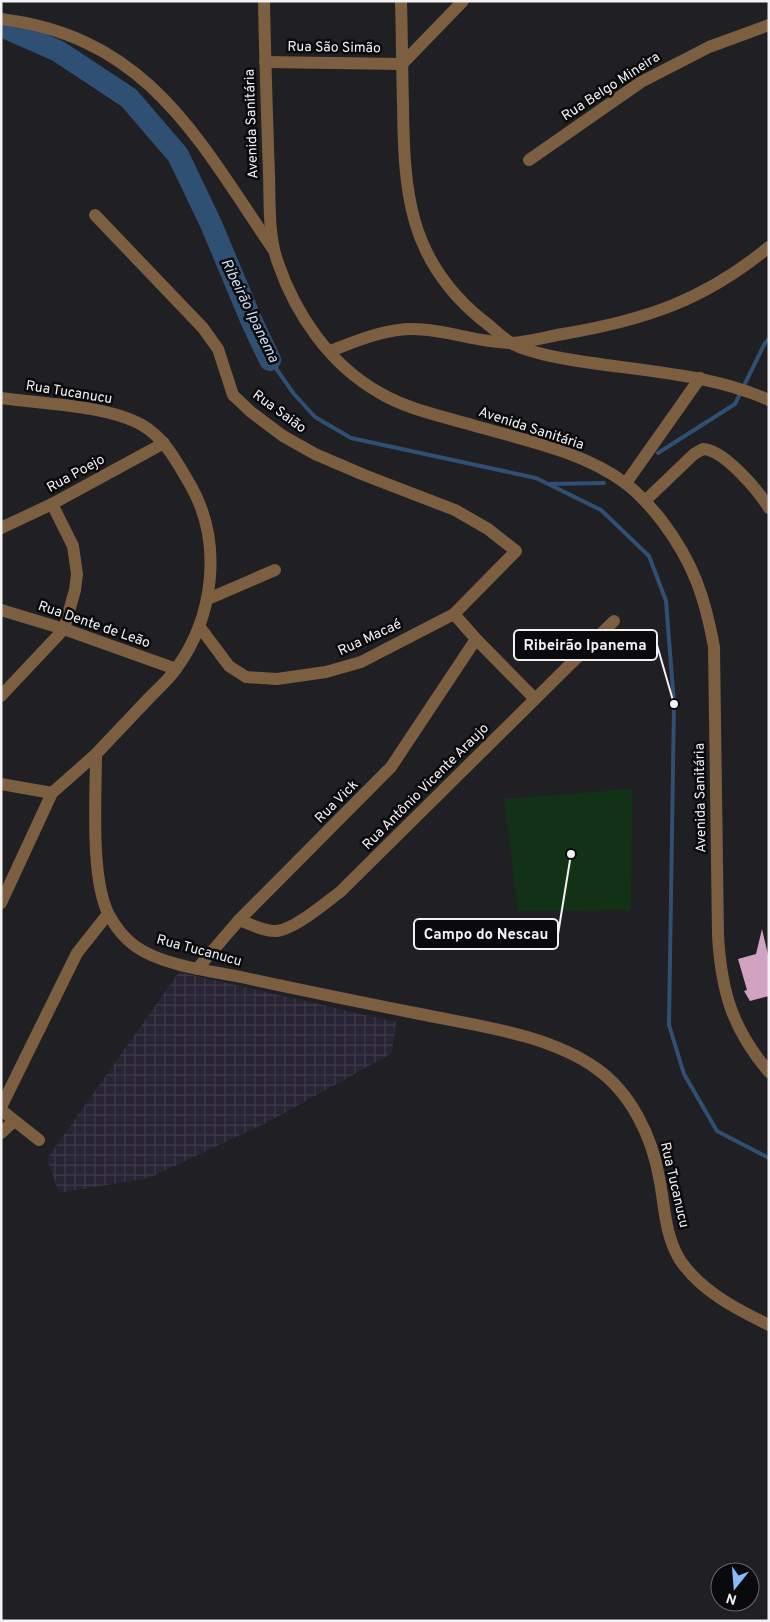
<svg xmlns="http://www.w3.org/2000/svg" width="770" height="1622" viewBox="0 0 770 1622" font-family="Overpass,sans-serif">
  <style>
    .industrial { fill: url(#industrial-grid) }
    .pitch { fill: #123217 }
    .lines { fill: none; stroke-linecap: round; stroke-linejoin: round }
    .stream { stroke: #2f4f73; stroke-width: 4 }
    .river { stroke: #2f4f73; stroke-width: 22 }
    .building { fill: #d2a2c2 }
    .minor { stroke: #7c5e40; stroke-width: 12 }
    .tertiary { stroke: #7c5e40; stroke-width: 12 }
    .labels { text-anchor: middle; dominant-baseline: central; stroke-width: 5; stroke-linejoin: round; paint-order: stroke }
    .street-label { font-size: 14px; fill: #f2f1f4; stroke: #0a090b }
    .water-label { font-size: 15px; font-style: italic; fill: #c7dcf4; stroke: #0a090b }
    .leader { fill: none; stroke: #f2f1f4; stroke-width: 2 }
    .callout-dot { fill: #f2f1f4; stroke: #0a090b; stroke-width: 2 }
    .callout { fill: #0a090b; stroke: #f2f1f4; stroke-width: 2 }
    .callout-label { font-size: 15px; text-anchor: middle; font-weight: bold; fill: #f2f1f4 }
  </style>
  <defs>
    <pattern id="industrial-grid" width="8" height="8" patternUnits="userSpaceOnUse" patternTransform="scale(1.25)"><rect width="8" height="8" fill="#282435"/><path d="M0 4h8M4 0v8" fill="none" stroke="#3d3a49"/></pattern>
  </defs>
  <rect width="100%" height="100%" fill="#201f23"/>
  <polygon class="industrial" points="179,972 396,1022 392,1053 270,1121 149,1178 59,1193 47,1159"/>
  <polygon class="pitch" points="632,789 631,910 518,911 504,799"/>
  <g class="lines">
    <g class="stream">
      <polyline points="270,360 294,394 315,417 351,438 536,478 601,510 649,556 666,601 674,704 669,1025 684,1074 717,1131 769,1158"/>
      <polyline points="658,453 735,404 765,343 769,339"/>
      <polyline points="549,484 604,483"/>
    </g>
    <polyline class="river" points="1,26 58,51 129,98 178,155 211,224 252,322 270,360"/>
  </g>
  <polygon class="building" points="762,929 769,959 769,996 750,1001 744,991 747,990 738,959 756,954"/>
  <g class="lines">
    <g class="minor">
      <path d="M1,19C148,37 198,139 273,249"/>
      <polyline points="265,62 402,64"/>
      <polyline points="529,160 641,82 709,47 769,25"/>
      <polyline points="95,215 203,328 218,349 233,395 251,412 283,436 315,454 364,475 455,510 488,529 516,551 454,614 361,662 326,672 277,679 246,677 229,666 199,626"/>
      <path d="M1,398C42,404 107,405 142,425C165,438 178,464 191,486C223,543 214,617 176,669C169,679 159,688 150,697C132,716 114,735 96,754C96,796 90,879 109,915C115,926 124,938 135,946C161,965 209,971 241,977C300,990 360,1002 420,1014C478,1026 548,1034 597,1069C631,1093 652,1137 659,1177C665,1205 664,1234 680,1260C701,1291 736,1309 769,1325"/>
      <path d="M646,500L694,454L703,449C724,450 758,490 769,508"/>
      <polyline points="1,528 52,504 164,443"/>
      <polyline points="208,599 275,570"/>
      <polyline points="1,610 64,629 176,669"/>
      <polyline points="454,614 476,639 535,699"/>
      <polyline points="1,696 64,629 75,590 77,574 73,546 52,504"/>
      <polyline points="1,784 52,793 96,754"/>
      <polyline points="1,903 52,793"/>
      <path d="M239,920C250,924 265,932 277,931C295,929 325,903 340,892L614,621"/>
      <polyline points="197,969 239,920 391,767 476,639"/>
      <polyline points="1,1107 77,953 108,914"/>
      <polyline points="1,1110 39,1140"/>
      <polyline points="1,1133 14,1121"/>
    </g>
    <g class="tertiary">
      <path d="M264,1C265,59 267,117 269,175C270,203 268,236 278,263C296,315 330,365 380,393C407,409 441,416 472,425C523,440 582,451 625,483C640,494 651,507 662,521C693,562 705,597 714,647L718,935C721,990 732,1029 769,1072"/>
      <path d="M401,1C402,35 402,70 403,104C404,192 408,259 481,319C491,326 500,336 511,343C525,351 545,355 561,358C630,371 703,371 769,400"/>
      <polyline points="402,64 463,1"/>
      <path d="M330,351C357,341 384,329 413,329C446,329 478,343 511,343C528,342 546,337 563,334C645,320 703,301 769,247"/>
      <polyline points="626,483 700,378"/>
    </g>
  </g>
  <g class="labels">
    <g class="street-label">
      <text transform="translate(334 48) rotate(1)">Rua São Simão</text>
      <text transform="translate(611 87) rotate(-33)">Rua Belgo Mineira</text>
      <text transform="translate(252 124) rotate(-92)">Avenida Sanitária</text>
      <text transform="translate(69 393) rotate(9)">Rua Tucanucu</text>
      <text transform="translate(279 412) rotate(36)">Rua Saião</text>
      <text transform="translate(531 429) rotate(18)">Avenida Sanitária</text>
      <text transform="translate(76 474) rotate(-29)">Rua Poejo</text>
      <text transform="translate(94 625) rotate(19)">Rua Dente de Leão</text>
      <text transform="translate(370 638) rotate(-25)">Rua Macaé</text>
      <text transform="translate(426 787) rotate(-45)">Rua Antônio Vicente Araujo</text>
      <text transform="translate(701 798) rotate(-91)">Avenida Sanitária</text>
      <text transform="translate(337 802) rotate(-45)">Rua Vick</text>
      <text transform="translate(199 951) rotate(15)">Rua Tucanucu</text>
      <text transform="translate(674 1185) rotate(77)">Rua Tucanucu</text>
    </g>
    <g class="water-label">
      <text transform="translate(249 311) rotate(64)">Ribeirão Ipanema</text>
    </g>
  </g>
  <path class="leader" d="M674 704L657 645M571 854L558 934"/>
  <g class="callout-dot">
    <circle cx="674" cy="704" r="5"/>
    <circle cx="571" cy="854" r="5"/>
  </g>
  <g class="callout">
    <rect x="514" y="630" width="143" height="30" rx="5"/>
    <rect x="414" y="919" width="144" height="30" rx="5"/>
  </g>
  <g class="callout-label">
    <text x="585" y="650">Ribeirão Ipanema</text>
    <text x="486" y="939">Campo do Nescau</text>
  </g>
  <rect width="770" height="1622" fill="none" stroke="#f2f1f4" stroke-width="5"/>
  <g transform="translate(735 1587) rotate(197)"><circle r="24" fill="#0a090b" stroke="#676668"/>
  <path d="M0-4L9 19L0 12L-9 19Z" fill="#88bbfc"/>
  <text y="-8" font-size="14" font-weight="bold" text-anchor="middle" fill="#f2f1f4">N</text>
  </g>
</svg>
